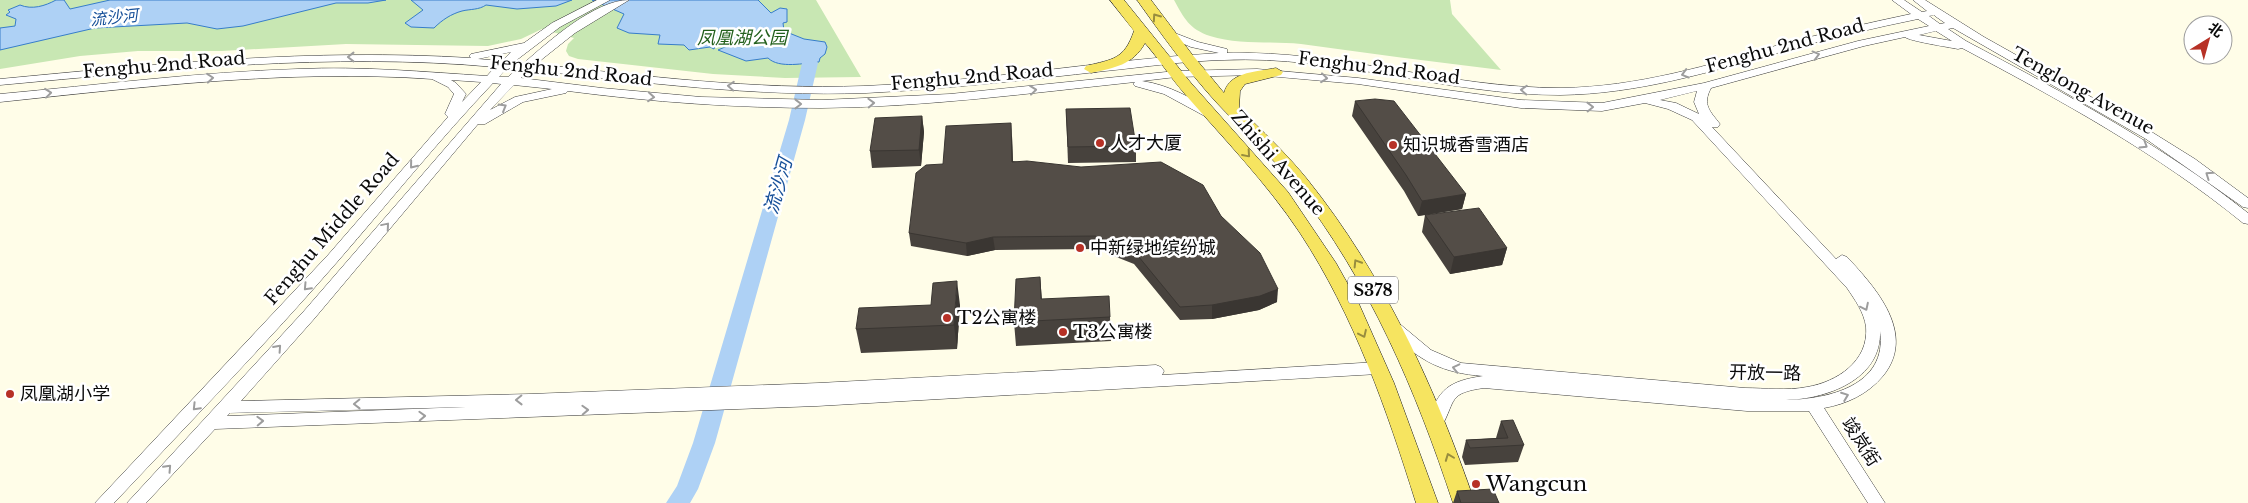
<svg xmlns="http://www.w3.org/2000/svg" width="2248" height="503" viewBox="0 0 2248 503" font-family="'Libre Baskerville','Noto Sans SC',serif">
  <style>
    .green { fill: #c8e7b3 }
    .water { fill: #aed1f5; stroke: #367dca }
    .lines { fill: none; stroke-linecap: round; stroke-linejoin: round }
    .river { fill: #aed1f5; fill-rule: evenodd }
    .minor-casing { stroke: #3d3d3d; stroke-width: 1 }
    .major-casing { stroke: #1b1b1b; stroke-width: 1 }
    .minor { fill: #fff; fill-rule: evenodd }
    .major { fill: #f6e460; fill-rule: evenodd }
    .wall { fill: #47423d }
    .shaded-wall { fill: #3a3632 }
    .building { fill: #534d47; stroke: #3a3632 }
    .oneway { stroke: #988d3e }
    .oneway2 { stroke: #9d9d9d }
    .poi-dot { fill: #b73126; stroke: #fff; stroke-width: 2 }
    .labels { text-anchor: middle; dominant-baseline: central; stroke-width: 5; stroke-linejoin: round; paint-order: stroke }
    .far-water-label { font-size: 16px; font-style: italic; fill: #175099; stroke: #fff }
    .shield { fill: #fff; stroke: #545454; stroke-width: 1 }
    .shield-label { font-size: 16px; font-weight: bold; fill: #0a0a0a }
    .park-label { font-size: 18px; font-style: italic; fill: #23601d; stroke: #fff }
    .street-label { font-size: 18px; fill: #0a0a0a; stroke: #fff }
    .poi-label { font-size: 18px; fill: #0a0a0a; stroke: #fff; text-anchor: start }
    .water-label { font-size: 19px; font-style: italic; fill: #175099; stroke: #fff }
    .near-poi-label { font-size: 21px; fill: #0a0a0a; stroke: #fff; text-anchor: start }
  </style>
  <rect width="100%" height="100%" fill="#fffde8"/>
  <g class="green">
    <polygon points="0,0 816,0 861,77 785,78 713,74 578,59 569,56 566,51 568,44 574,38 542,29 521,39 488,46 346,44 222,51 138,51 80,56 0,69"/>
    <path d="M1174,0H1450L1452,14L1501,70C1434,62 1367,53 1301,44C1272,41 1238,45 1210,36C1189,29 1184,18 1174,0Z"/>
  </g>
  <g class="water">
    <path d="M56,0H64L70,9L110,0H386L368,3H336L243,26L217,29L187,23L95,28L0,50V28L15,26L16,19L6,15L10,12L8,10L20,5C32,10 45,6 56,0Z"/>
    <path d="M411,0H572L556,6L517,9L486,5C479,10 470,9 462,11C451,14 442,20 434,28L411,27L405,23L423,10Z"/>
    <path d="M592,0H758L771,13L780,8L787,9V22L783,23L784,31L804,39L825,42L827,47L825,54L820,58L819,62C805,63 779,69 768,58L746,61L718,50L732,44L731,40L727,38L717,40L714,49L710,47L689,50L684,45L658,44L660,35L629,33L617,28L624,14Z"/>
  </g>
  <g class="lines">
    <polygon class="river" points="795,41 807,45 818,63 805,120 715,443 698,489 690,503 666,503 677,486 693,443 789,120 802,63 796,51 790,49 787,46 790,43"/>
    <g class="minor-casing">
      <path id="minor" d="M597,0H610L560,27L514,62L524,63C549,41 595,0 629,0L575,33L536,64C645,76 754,90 864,86C983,82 1100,60 1219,53L1191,47L1163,35L1162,33L1163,31L1167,30L1198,42L1227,49V53C1339,50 1448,88 1561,88C1637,87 1710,65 1782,44C1825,33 1868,23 1911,14L1892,0H1904L1922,12L1927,11L1913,0H1925L1984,37L2134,121L2195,159L2248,198V208L2243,207L2146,139L1953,28L1948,29L1966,41C2064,93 2161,144 2248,213V224L2243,223C2157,153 2060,100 1962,48L1958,49C1948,47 1909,41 1905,37L1864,46L1711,88C1702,105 1710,111 1720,124L1718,127H1712L1836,259L1842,255L1847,257C1876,288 1917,334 1883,376C1868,394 1847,404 1824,408L1885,503H1868L1809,411H1747L1484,388C1448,393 1456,400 1442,426L1436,428L1430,426L1428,422C1438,389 1449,381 1483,376C1442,373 1420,361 1391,333L1389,329L1391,325H1401L1431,350L1461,363L1745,388C1765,388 1787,391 1807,387C1837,382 1869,361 1866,327C1864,312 1855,300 1847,288L1692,120L1668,109L1645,103L1602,111L1521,108L1358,84L1257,75L1176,77L1142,81C1170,85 1193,99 1216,113L1218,116L1212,120L1164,94L1135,86L1133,84L1135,82C1031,93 926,107 821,108C736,108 652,102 568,91L566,93L523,102L485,124H478L314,319L241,401L530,394L819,383L1156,365L1161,367L1164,371L1162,375L1378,362L1383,364L1386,368L1383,372L1378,374L817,406L215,429L146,503H127L304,311L501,84L493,83C439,140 390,201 338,261C266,344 189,423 114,503H95L328,255L448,117L445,114L454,94L448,87L432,79C288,69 144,87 0,102V94C99,85 199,72 298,69C361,66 425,72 487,76L495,67C330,52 165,70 0,85V79C157,64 314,48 471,58L469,56L471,54L524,43L552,23ZM1934,15L1935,16L1945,23L1940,24L1929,16ZM1918,19L1929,26L1858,41L1704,83L1602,103L1521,100L1358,78L1257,69L1176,71L950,94L822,100L701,97L602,88L521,78L529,70C641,82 753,97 866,93C946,89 1026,80 1105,71C1145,67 1184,61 1224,60C1337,55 1447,95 1560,95C1639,94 1713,71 1788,50C1831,38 1874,28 1918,19ZM1936,31L1952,41L1919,35ZM511,52L502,61L478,59ZM507,68L517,69L508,77H499ZM451,80L481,82L462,102L466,94L456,83ZM514,85L552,89L515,97L490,110ZM1697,91L1694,102L1699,114L1676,103L1660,100ZM1880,331C1888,386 1828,399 1786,400C1826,399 1882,380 1880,331ZM466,407L227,416L230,413Z"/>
    </g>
    <g class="major-casing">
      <g id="major">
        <path d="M1110,0H1124L1191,83L1288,192L1336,263L1359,304L1394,383L1438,503H1416C1387,410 1354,315 1300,233C1266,182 1224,139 1184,93C1170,77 1159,59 1145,43C1133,65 1114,68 1091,73L1084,69L1086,66C1113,59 1124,60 1134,31Z"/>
        <path d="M1137,0H1151L1191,53L1224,93C1230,71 1257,72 1276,68L1283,72L1281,75L1245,84L1240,91L1239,108C1262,131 1286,153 1307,179C1384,275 1435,387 1475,503H1453C1416,390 1369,281 1296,187C1272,156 1242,130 1216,102C1187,70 1162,35 1137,0Z"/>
      </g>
    </g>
    <use href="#minor" class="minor"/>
    <use href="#major" class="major"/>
  </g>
  <g class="wall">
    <polygon points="1355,101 1466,194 1462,209 1426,215 1507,248 1502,265 1450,274 1422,232 1425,215 1418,216 1404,191 1352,116"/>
    <polygon points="1066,109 1136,146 1136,162 1068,163"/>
    <polygon points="922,116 924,132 921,166 872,168 870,151"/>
    <polygon points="1012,136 1013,161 1221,216 1277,302 1259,310 1212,319 1180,320 1134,264 1096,249 995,250 967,256 911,246 909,233 943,164"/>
    <polygon points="1040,277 1042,299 1110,317 1111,341 1016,346 1014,322"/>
    <polygon points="960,305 957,349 861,353 856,329"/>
    <polygon points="1501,421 1524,445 1518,462 1465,465 1462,457 1466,440 1496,438"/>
    <polygon points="1457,491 1499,503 1453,503"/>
  </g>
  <g class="shaded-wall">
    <polygon points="922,116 924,132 921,166 919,150"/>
    <polygon points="1011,123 1012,136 1013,174 1012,162"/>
    <polygon points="1466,194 1462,209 1418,216 1422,201"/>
    <polygon points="993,237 995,250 967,256 966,243"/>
    <polygon points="1507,248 1502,265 1450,274 1454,257"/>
    <polygon points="957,281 960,305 957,349 954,325"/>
    <polygon points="1278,289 1277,302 1259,310 1212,319 1212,305"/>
  </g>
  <g class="building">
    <polygon points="1375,99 1394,101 1466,194 1422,201 1406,175 1355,101"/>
    <polygon points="1130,108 1136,146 1068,147 1066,109"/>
    <polygon points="922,116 919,150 870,151 875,118"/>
    <polygon points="1011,123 1012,162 1027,161 1081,167 1161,162 1203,185 1221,216 1260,253 1278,289 1260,296 1212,305 1180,307 1134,251 1095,236 993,237 966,243 909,233 916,173 926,165 943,164 946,126"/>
    <polygon points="1479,208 1507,248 1454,257 1425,215"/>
    <polygon points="1040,277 1041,299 1109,296 1110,317 1014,322 1016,279"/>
    <polygon points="957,281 954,325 856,329 859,308 931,305 933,283"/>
    <polygon points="1513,420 1524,445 1470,448 1466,440 1508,438 1501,421"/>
    <polygon points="1493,489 1499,503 1461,503 1457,491"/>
  </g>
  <defs><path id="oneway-chevron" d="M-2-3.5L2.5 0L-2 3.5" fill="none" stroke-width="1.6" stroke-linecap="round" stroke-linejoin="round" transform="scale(1.25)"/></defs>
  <g class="oneway">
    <use href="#oneway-chevron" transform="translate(1156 17) rotate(-125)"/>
    <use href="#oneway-chevron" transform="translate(1247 154) rotate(49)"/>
    <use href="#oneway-chevron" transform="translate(1357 263) rotate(-122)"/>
    <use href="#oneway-chevron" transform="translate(1363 334) rotate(65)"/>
    <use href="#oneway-chevron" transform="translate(1449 457) rotate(-111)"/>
  </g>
  <g class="oneway2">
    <use href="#oneway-chevron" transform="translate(1816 55) rotate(-15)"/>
    <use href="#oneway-chevron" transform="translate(351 57) rotate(180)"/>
    <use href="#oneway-chevron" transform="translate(1685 74) rotate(164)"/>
    <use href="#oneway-chevron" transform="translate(210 78) rotate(-5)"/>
    <use href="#oneway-chevron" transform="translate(1324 78) rotate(6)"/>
    <use href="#oneway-chevron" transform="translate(731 86) rotate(-176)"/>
    <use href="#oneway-chevron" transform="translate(1033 90) rotate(-6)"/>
    <use href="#oneway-chevron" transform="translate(1524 90) rotate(-177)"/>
    <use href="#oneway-chevron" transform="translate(48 93) rotate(-6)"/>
    <use href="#oneway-chevron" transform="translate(651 97) rotate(5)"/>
    <use href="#oneway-chevron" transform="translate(871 103) rotate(-2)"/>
    <use href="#oneway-chevron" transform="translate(798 104)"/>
    <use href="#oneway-chevron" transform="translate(503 107) rotate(-30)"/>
    <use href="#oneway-chevron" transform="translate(1590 107) rotate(-1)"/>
    <use href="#oneway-chevron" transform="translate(2144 145) rotate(32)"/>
    <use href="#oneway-chevron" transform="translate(413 165) rotate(129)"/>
    <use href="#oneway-chevron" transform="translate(2209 175) rotate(-145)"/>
    <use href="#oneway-chevron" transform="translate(386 226) rotate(-50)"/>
    <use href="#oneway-chevron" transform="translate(307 287) rotate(133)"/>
    <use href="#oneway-chevron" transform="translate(1865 307) rotate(64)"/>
    <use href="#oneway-chevron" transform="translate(278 348) rotate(-48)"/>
    <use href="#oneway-chevron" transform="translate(1456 368) rotate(-167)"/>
    <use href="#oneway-chevron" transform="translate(1845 396) rotate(-21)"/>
    <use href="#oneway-chevron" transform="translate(519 400) rotate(179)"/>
    <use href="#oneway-chevron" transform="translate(357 404) rotate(179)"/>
    <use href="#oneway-chevron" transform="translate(196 407) rotate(134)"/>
    <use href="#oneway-chevron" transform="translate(585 410) rotate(-2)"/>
    <use href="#oneway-chevron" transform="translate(422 416) rotate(-2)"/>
    <use href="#oneway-chevron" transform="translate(260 421) rotate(-2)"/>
    <use href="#oneway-chevron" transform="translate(168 468) rotate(-47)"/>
  </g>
  <g class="poi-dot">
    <circle cx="1100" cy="143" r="5"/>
    <circle cx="1393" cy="145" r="5"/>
    <circle cx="1080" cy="248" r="5"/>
    <circle cx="947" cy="318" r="5"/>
    <circle cx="1063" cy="332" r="5"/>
    <circle cx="10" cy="394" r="5"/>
    <circle cx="1476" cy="484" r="5"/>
  </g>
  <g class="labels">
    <g class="far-water-label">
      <text transform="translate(114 17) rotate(-6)">流沙河</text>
    </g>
    <rect class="shield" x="1348" y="276.5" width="50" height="27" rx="4"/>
    <g class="shield-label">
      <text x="1373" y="290">S378</text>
    </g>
    <g class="park-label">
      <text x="742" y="38">凤凰湖公园</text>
    </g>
    <g class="street-label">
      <text transform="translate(1785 46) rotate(-15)">Fenghu 2nd Road</text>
      <text transform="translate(164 65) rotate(-5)">Fenghu 2nd Road</text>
      <text transform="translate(1379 68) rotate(7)">Fenghu 2nd Road</text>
      <text transform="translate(571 71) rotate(6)">Fenghu 2nd Road</text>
      <text transform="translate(972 77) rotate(-5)">Fenghu 2nd Road</text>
      <text transform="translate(2083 91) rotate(29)">Tenglong Avenue</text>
      <text transform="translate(1278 163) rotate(49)">Zhishi Avenue</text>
      <text transform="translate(332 229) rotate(-49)">Fenghu Middle Road</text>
      <text transform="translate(1765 373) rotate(1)">开放一路</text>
      <text transform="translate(1861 442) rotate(57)">竣岚街</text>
    </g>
    <g class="poi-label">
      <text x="1110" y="143">人才大厦</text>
      <text x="1403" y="145">知识城香雪酒店</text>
      <text x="1090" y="248">中新绿地缤纷城</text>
      <text x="957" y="318">T2公寓楼</text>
      <text x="1073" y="332">T3公寓楼</text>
      <text x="20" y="394">凤凰湖小学</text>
    </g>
    <g class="water-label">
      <text transform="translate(778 186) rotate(-74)">流沙河</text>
    </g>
    <g class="near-poi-label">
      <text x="1486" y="484">Wangcun</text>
    </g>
  </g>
  <g transform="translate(2208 40) rotate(37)"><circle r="24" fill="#ffffff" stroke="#9d9d9d"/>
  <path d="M0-4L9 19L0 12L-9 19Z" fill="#b73126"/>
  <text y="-8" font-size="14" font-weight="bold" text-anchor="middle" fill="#0a0a0a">北</text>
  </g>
</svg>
